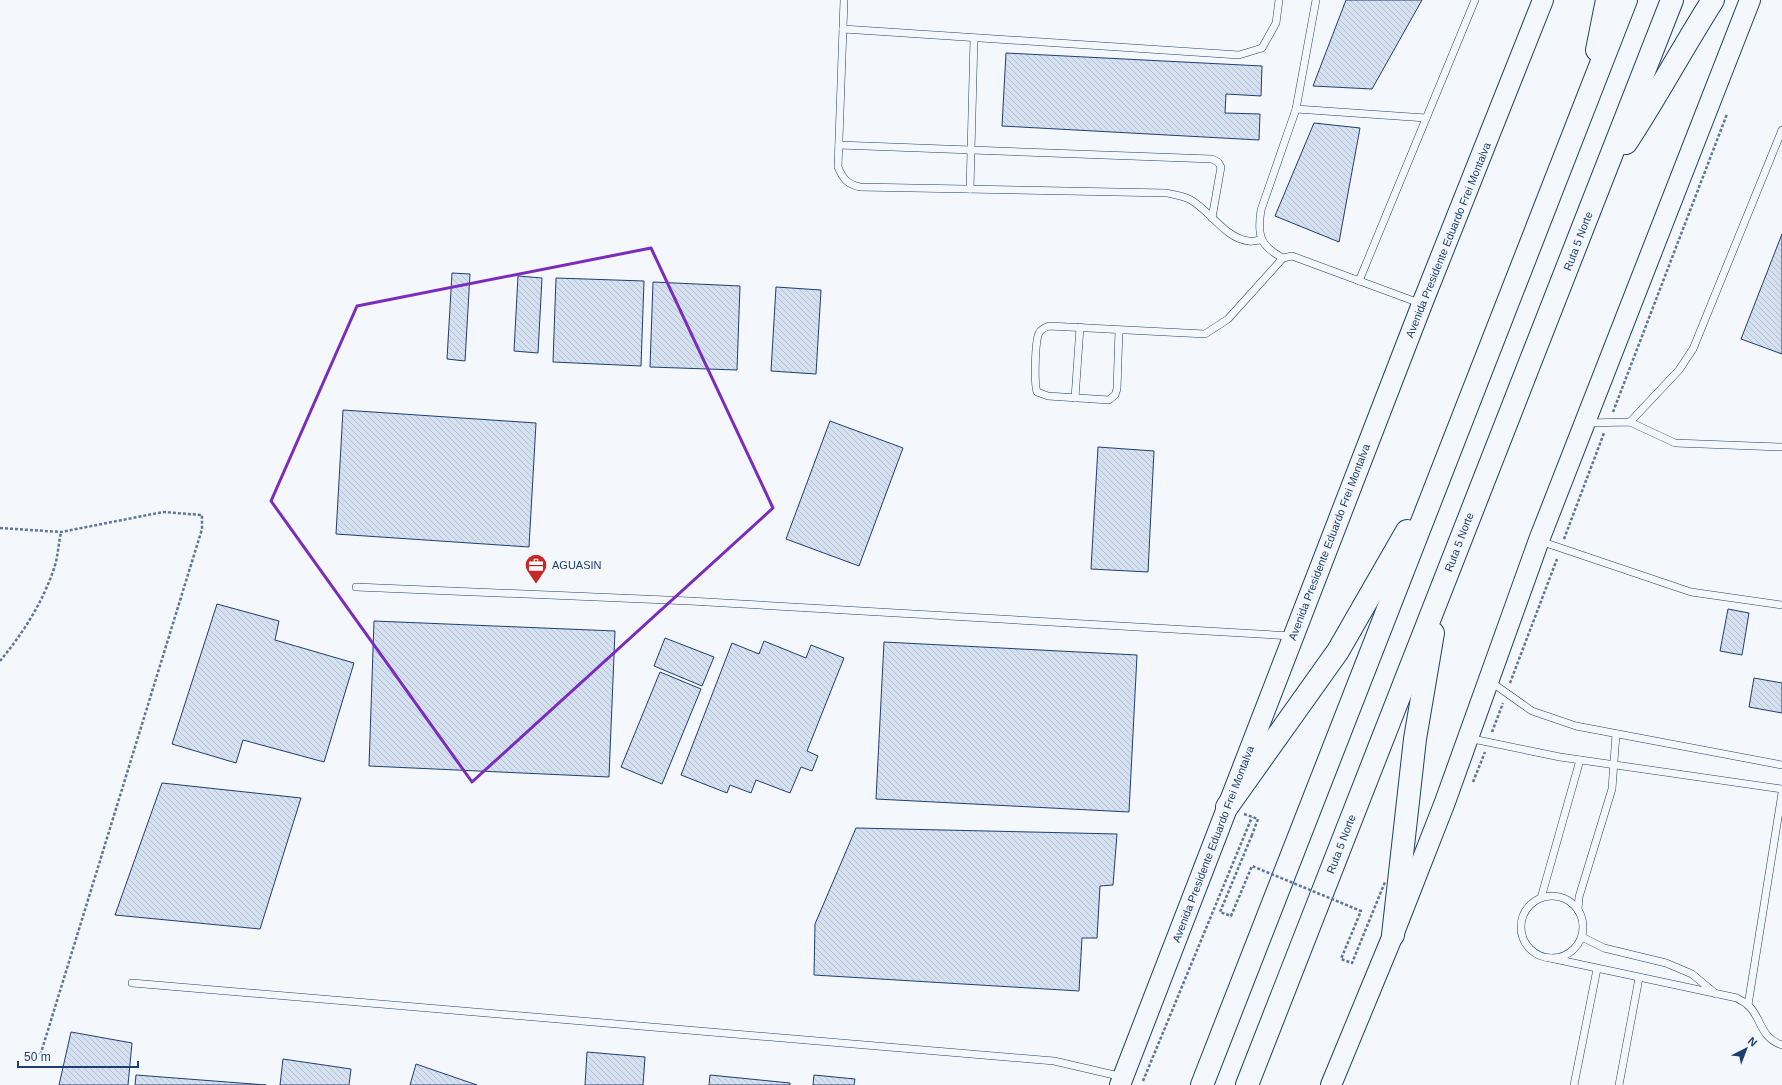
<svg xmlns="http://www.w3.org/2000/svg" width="1782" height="1085" viewBox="0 0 1782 1085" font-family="Arial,sans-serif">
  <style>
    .building { fill: url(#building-back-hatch); stroke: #1d3f73 }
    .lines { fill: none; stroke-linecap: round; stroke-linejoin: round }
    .lane-casing { stroke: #1d3f73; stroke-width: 8 }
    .secondary-casing { stroke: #1d3f73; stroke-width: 22 }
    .highway-casing { stroke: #1d3f73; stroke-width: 24 }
    .path { stroke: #5e769c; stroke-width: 2.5; stroke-dasharray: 3 2; stroke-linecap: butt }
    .lane { stroke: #f4f7fb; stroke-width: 7 }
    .secondary { stroke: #f4f7fb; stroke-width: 20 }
    .highway { stroke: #f4f7fb; stroke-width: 22 }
    .path-bridge { stroke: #5e769c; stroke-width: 2.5; stroke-dasharray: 3 2; stroke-linecap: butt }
    .marked { fill: none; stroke: #7b2cbf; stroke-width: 3; stroke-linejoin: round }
    .labels { text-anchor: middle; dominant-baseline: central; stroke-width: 3; stroke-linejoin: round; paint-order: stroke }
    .street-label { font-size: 11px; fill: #1d3f73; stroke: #f4f7fb }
    .poi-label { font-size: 11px; fill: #1d3f73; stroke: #f4f7fb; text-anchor: start }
  </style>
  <defs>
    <pattern id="building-back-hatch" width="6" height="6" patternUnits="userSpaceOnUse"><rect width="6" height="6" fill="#d5e0f0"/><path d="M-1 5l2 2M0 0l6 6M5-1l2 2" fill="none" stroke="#b6c1d1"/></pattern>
  </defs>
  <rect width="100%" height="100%" fill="#f4f7fb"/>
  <g class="building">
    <polygon points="1346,0 1422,0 1372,89 1313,86"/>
    <polygon points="1006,53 1262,66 1261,96 1226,94 1225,113 1260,114 1259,140 1002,126"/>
    <polygon points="1314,123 1360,128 1339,242 1275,216"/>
    <polygon points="1782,234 1782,354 1741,339"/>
    <polygon points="452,273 470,274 465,361 447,359"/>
    <polygon points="518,276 542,278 538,353 514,351"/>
    <polygon points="556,278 644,281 641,366 553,362"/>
    <polygon points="653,282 740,286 737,370 650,367"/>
    <polygon points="776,287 821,290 816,374 771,371"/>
    <polygon points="343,410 536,423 529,547 336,534"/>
    <polygon points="830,421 903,448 859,566 786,539"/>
    <polygon points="1098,447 1154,451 1148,572 1091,569"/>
    <polygon points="217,604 279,621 275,640 354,663 324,762 243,740 236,763 172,744"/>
    <polygon points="1728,609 1749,613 1742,655 1720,651"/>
    <polygon points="374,621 615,631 609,777 369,766"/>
    <polygon points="665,638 714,657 702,686 654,666"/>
    <polygon points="764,641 806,658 811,645 844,658 807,751 818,756 812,771 801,767 790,793 756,780 751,793 730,785 727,793 681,775 732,643 759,654"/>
    <polygon points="884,642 1137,655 1129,812 876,799"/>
    <polygon points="660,672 701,689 662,784 621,767"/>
    <polygon points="1754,678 1782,683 1782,713 1749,707"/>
    <polygon points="162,783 301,798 260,929 115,915"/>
    <polygon points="856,828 1117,834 1113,885 1100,886 1097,938 1082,938 1079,991 814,975 815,924"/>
    <polygon points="71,1032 132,1043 128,1085 59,1085"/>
    <polygon points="587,1052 645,1057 643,1085 585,1085"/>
    <polygon points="283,1059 351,1069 349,1085 280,1085"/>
    <polygon points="416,1064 477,1085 410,1085"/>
    <polygon points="136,1075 266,1085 135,1085"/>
    <polygon points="710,1075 790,1083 790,1085 709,1085"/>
    <polygon points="814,1075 855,1079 854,1085 813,1085"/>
  </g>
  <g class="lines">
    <g class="lane-casing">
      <g id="lane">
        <path d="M844,0L838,167C843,179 847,184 860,187L1167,193C1174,195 1184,196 1191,200C1210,211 1226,239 1249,241C1253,242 1257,240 1261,240"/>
        <polyline points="843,29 1239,55 1262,48 1276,23 1279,0"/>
        <polyline points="1296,109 1426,118"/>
        <polyline points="839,145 1212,159 1218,162 1221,167 1212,218"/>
        <polyline points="970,189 974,38"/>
        <path d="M1283,258C1260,246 1257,236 1261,210L1296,109L1316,0"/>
        <polyline points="1359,281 1475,0"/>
        <path d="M1119,330L1117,389L1115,395L1109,400L1048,396L1037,392C1034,383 1035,341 1039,333C1041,329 1046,327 1049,326L1205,334L1228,319L1283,258L1292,256L1422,304"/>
        <polyline points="1075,398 1080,327"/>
        <polyline points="1630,422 1679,370 1693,349 1782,130"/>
        <polyline points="1587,423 1630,422 1675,443 1782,447"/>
        <polyline points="1540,541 1691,592 1782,605"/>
        <polyline points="356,587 690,601 1292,636"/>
        <polyline points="1491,682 1532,711 1576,726 1782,765"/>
        <polyline points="1468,738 1560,757 1782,789"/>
        <circle cx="1552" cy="927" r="31"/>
        <polyline points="1541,898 1580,760"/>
        <polyline points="1578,910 1579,897 1612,789 1616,734"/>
        <polyline points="1582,937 1604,948 1666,963 1692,974 1716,994"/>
        <path d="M1550,958L1737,998C1741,1001 1745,1002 1748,1005C1762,1018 1759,1037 1782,1045"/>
        <polyline points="132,983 1054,1061 1123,1077"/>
        <polyline points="1748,1005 1782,793"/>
        <polyline points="1574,1085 1597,969"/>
        <polyline points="1619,1085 1639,978"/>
      </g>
    </g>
    <g class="secondary-casing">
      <g id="secondary">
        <polyline points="1120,1085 1422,304 1543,0"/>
        <polyline points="1331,1085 1393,935 1445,802 1539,540 1750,0"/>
      </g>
    </g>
    <g class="highway-casing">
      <g id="highway">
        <polyline points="1597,50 1607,0"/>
        <path d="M1626,143C1657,96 1683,47 1713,0"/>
        <polyline points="1227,807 1338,651 1407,531"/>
        <polyline points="1393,935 1415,739 1433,633"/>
        <polyline points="1202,1085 1626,0"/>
        <polyline points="1247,1085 1672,0"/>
      </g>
    </g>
    <g class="path">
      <polyline points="1613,412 1727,114"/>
      <polyline points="0,528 61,532 163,512 202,515 202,529 40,1056"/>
      <polyline points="1564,539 1604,433"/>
      <path d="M0,661C24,632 45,599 56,562C58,552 59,542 61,532"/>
      <polyline points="1510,683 1557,559"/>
      <polyline points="1492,732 1503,703"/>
      <polyline points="1473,782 1485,752"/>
      <polyline points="1244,814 1258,819 1252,835"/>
      <polyline points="1143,1081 1252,817"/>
    </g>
    <use href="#lane" class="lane"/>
    <use href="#secondary" class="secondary"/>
    <use href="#highway" class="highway"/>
    <polyline class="path-bridge" points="1252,835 1220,912 1231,916 1252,866 1361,911 1341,959 1352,963 1385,882"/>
  </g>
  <path class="marked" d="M651,248L773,508L472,782L271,501L357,306Z"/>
  <defs>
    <g id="office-pin" transform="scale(1.15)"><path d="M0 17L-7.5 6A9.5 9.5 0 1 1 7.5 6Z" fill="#c62828" stroke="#f4f7fb"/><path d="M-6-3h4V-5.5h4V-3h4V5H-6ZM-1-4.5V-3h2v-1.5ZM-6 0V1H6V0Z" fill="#fff"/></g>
  </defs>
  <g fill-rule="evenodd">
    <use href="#office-pin" x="536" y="565"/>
  </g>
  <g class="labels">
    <g class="street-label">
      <text transform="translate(1448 240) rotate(-68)">Avenida Presidente Eduardo Frei Montalva</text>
      <text transform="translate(1578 241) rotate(-69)">Ruta 5 Norte</text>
      <text transform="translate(1329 542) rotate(-69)">Avenida Presidente Eduardo Frei Montalva</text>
      <text transform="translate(1459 542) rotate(-69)">Ruta 5 Norte</text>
      <text transform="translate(1213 844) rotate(-69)">Avenida Presidente Eduardo Frei Montalva</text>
      <text transform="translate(1341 844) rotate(-69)">Ruta 5 Norte</text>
    </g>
    <g class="poi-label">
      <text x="552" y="565">AGUASIN</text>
    </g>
  </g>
  <g transform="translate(1746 1049) rotate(42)" stroke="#f4f7fb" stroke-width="3" paint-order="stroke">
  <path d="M0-3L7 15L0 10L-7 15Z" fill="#1d3f73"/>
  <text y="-6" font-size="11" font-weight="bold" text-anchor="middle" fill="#1d3f73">N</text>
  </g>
  <path d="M18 1061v6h120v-6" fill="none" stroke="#1d3f73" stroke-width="2"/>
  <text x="24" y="1061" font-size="12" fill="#1d3f73" stroke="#f4f7fb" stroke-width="3" paint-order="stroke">50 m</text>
</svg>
